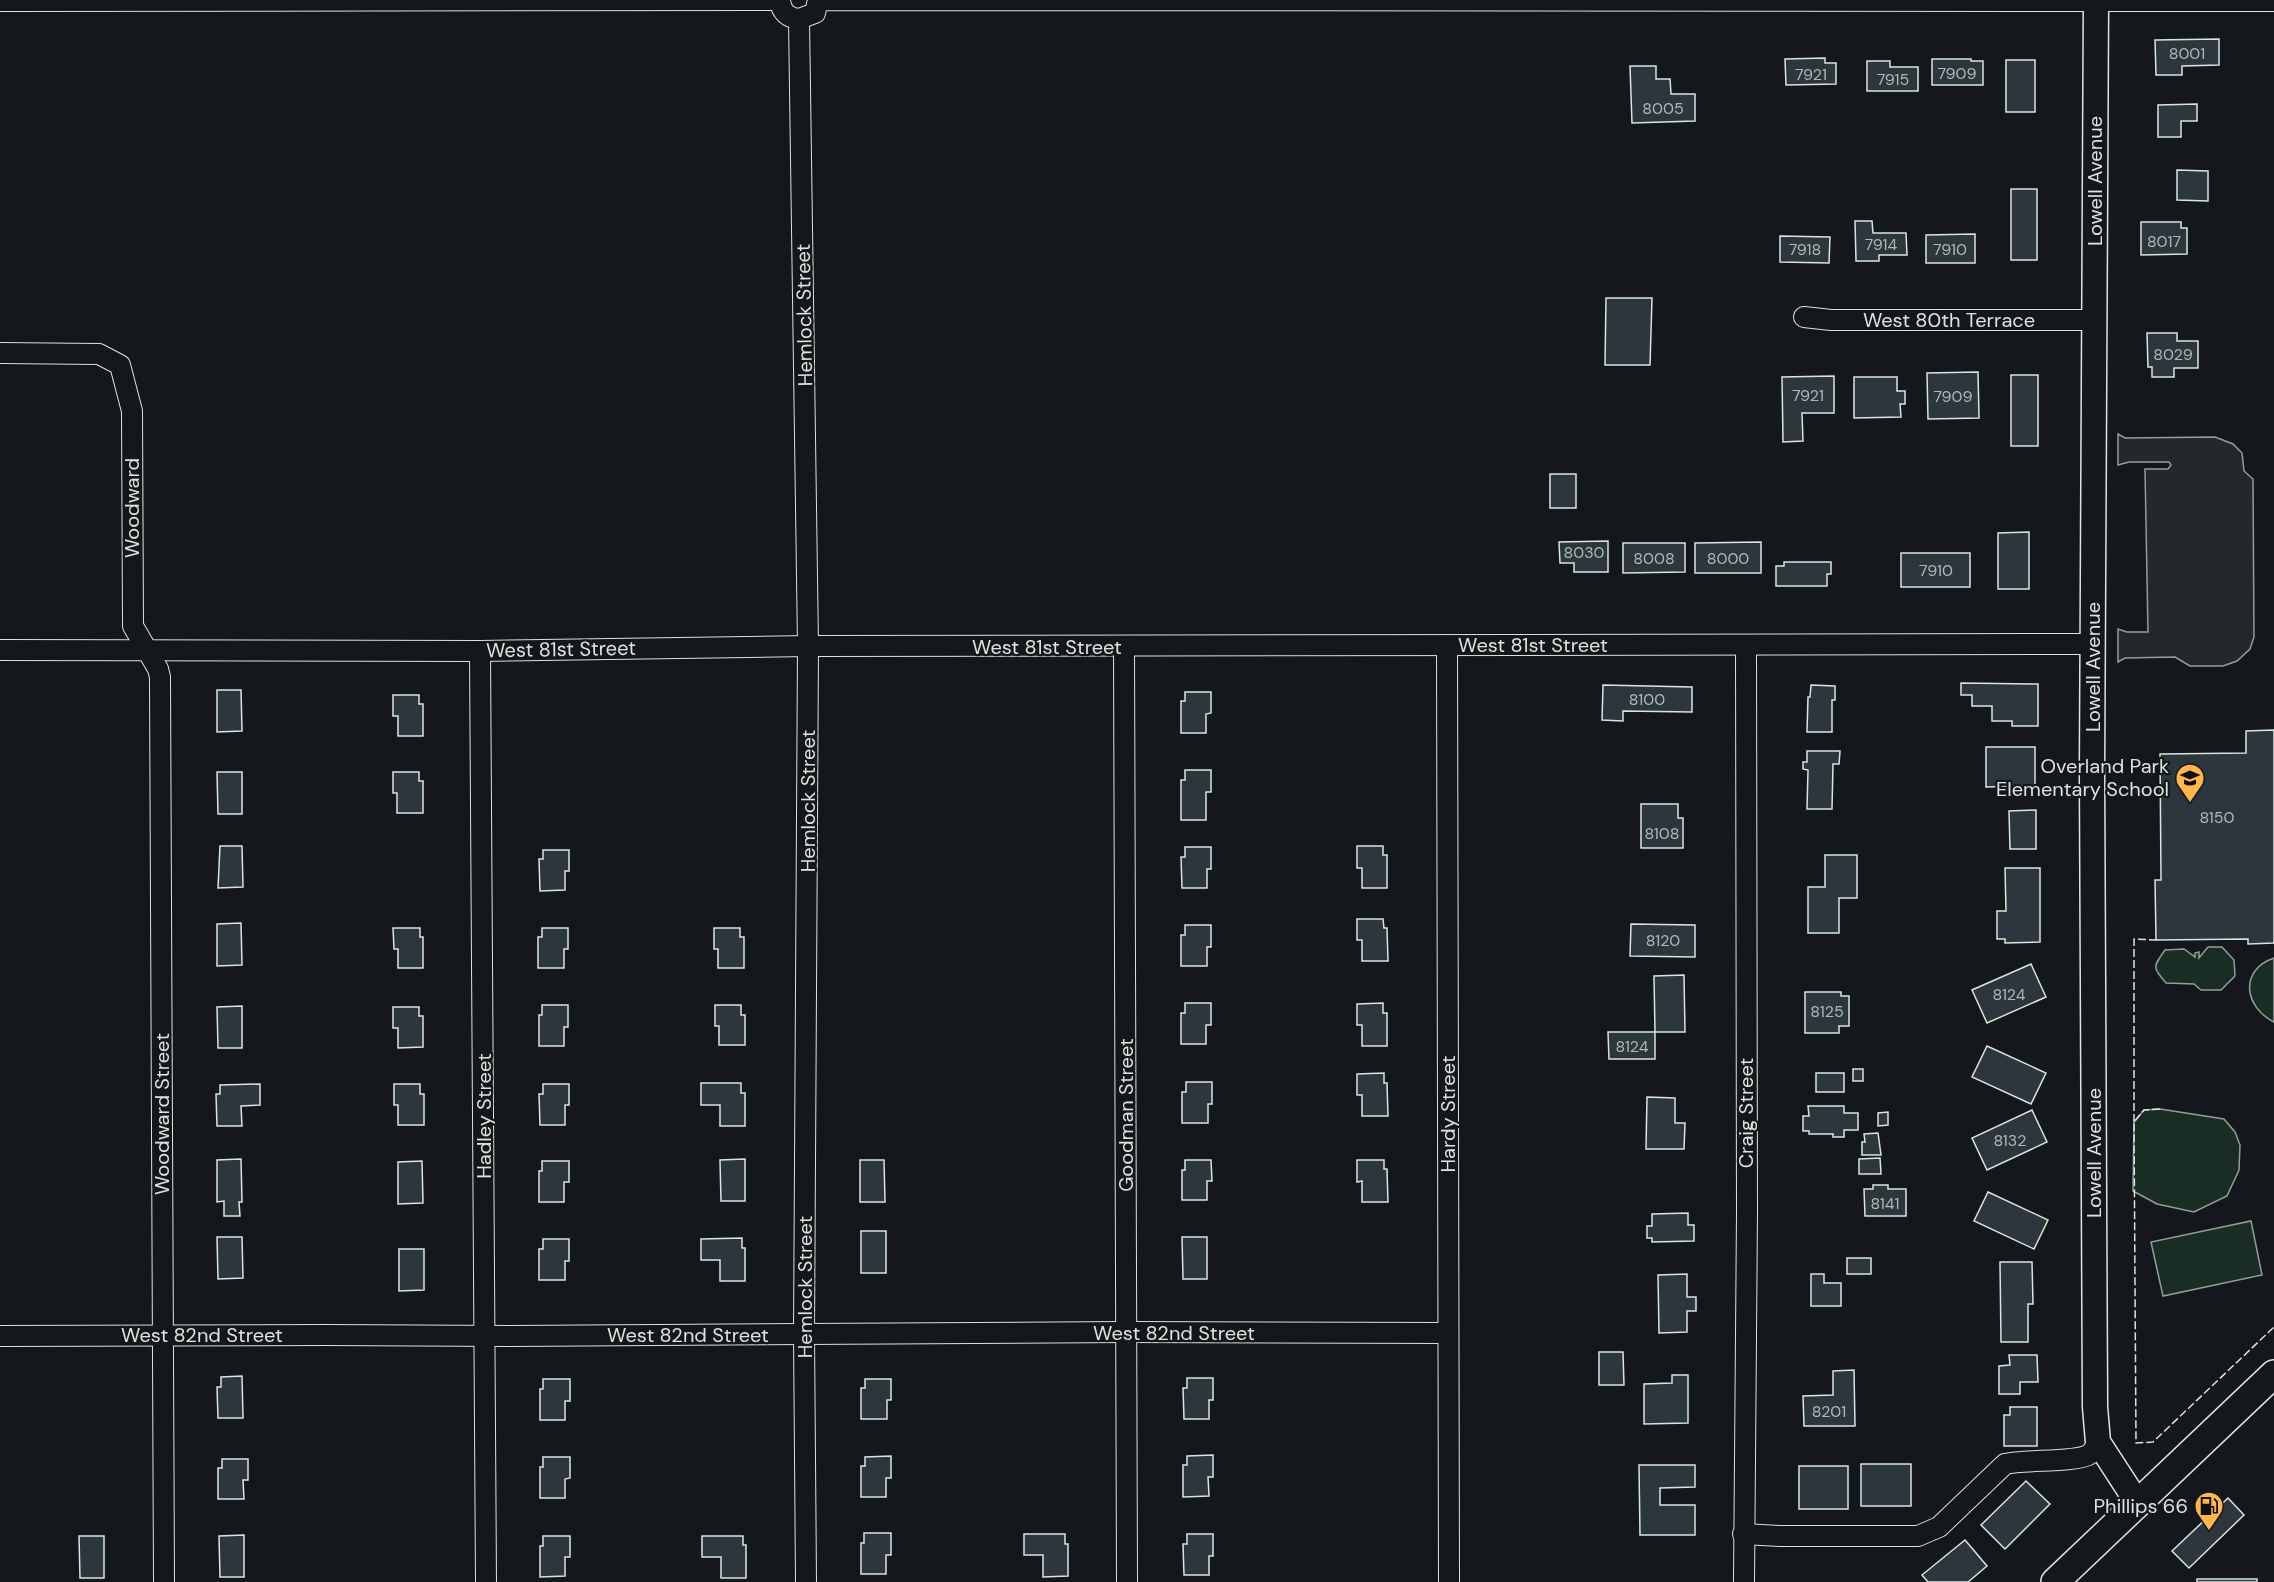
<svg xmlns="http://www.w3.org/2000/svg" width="2274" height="1582" viewBox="0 0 2274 1582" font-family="'DM Sans',sans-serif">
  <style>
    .green { fill: #1a2d24; stroke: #939e99; stroke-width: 1.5 }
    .parking { fill: #24282b; stroke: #939e99; stroke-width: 1.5 }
    .building { fill: #2c363c; stroke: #d8e6dc; stroke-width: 1.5 }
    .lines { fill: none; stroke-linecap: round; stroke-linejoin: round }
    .minor-casing { stroke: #d8e6dc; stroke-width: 22 }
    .tertiary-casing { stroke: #d8e6dc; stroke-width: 27 }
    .secondary-casing { stroke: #d8e6dc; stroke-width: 30 }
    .minor { stroke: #14181c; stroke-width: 20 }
    .tertiary { stroke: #14181c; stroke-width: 24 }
    .secondary { stroke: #14181c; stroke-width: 27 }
    .fence { stroke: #d8e6dc; stroke-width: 1.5; stroke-dasharray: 8 3; stroke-linecap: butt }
    .labels { text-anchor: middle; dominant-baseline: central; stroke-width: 4.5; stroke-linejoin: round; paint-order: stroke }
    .number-label { font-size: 16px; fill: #adbab4 }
    .street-label { font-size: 20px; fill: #d8e6dc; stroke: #14181c }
    .poi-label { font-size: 20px; fill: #d8e6dc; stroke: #14181c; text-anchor: end }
  </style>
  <rect width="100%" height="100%" fill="#14181c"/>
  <g class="green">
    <path d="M2208,947H2222L2234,960L2235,976L2221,990H2201L2194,984L2166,983C2152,967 2153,967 2165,950L2184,949L2195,957V953L2199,952V958Z"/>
    <path d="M2274,958V1022C2244,1007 2239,970 2274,958Z"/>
    <polygon points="2160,1109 2224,1119 2235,1132 2240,1145 2239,1170 2227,1196 2194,1212 2157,1204 2133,1191 2134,1122 2144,1110"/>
    <polygon points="2251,1221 2262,1275 2163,1296 2151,1242"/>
  </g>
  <polygon class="parking" points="2118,434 2125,438 2215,437 2233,444 2242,453 2244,471 2253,479 2254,637 2250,649 2237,661 2223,666 2190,666 2175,657 2125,658 2118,662 2118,629 2127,632 2148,632 2145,469 2168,469 2171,465 2169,462 2129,462 2118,465"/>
  <g class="building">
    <polygon points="2219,39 2219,65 2182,66 2182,75 2156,75 2155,40"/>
    <polygon points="1825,58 1825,63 1836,63 1836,84 1786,85 1785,59"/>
    <polygon points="1932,59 1971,59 1971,61 1983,61 1983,85 1932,85"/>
    <rect x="2006" y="60" width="29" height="52"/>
    <polygon points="1867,61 1890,61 1890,67 1918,67 1918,91 1867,91"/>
    <polygon points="1630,66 1656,66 1656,79 1670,79 1671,94 1695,94 1695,121 1632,123"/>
    <polygon points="2197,104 2197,121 2181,121 2181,137 2158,137 2158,105"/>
    <polygon points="2177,170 2208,171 2208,201 2177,200"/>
    <rect x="2011" y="189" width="26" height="71"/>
    <polygon points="1855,221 1872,221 1873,233 1906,233 1907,255 1879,255 1879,261 1856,261"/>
    <polygon points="2141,222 2181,222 2181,228 2187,228 2187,254 2141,255"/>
    <polygon points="1975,234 1975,263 1926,263 1926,235"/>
    <polygon points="1780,236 1830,237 1829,263 1780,262"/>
    <polygon points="1606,298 1652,298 1650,365 1605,365"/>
    <polygon points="2147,333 2177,333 2177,341 2198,341 2198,368 2174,368 2174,377 2152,377 2152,367 2148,367"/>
    <polygon points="1978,372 1979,418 1928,419 1927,373"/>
    <rect x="2011" y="375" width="27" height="71"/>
    <polygon points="1834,376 1834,413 1802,413 1803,441 1783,442 1782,377"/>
    <polygon points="1854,377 1897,377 1897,391 1905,391 1905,404 1900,404 1901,417 1854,418"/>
    <rect x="1550" y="474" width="26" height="34"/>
    <polygon points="2029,532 2029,589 1998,589 1998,533"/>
    <polygon points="1608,541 1608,572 1574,572 1574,563 1560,563 1559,542"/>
    <polygon points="1761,542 1761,573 1695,573 1695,543"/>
    <polygon points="1623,543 1685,543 1685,572 1623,573"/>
    <rect x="1901" y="553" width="69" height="34"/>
    <polygon points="1784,562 1831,562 1831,574 1827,574 1827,586 1776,586 1776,566 1784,566"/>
    <polygon points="1961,683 2038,684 2038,726 2012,726 2012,721 1992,721 1992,706 1972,706 1972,695 1961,695"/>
    <polygon points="1603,685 1692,687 1692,712 1623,711 1623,721 1602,720"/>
    <polygon points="1811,685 1835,686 1835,700 1832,700 1832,732 1807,732 1808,697 1810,697"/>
    <polygon points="217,690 241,690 242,731 217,732"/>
    <polygon points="1185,692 1211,692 1211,713 1206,714 1206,733 1181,733 1181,701 1185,701"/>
    <polygon points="393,695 419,695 419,704 423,704 423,736 398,736 398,716 393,716"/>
    <polygon points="2274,730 2274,943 2248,944 2248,939 2156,940 2155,880 2161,880 2160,754 2246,753 2246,731"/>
    <polygon points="1986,747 2035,747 2035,786 1986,787"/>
    <polygon points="1807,751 1840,751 1839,764 1833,764 1832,809 1807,809 1808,770 1803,769 1803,762 1807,762"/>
    <polygon points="1185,770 1211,770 1211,792 1206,792 1206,820 1181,820 1181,780 1185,780"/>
    <polygon points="217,772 242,772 242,814 218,814"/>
    <polygon points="393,772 419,772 419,781 423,781 423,813 397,813 397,793 393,793"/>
    <polygon points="1641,804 1678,804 1678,818 1683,818 1683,848 1641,848"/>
    <polygon points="2036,810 2036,849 2010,849 2009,811"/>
    <polygon points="220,846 242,846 243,887 218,888"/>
    <polygon points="1357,846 1383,846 1383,855 1387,855 1387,888 1362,888 1362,868 1357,868"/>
    <polygon points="1185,847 1211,847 1211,869 1207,869 1207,888 1182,888 1181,857 1185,857"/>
    <polygon points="543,850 569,850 569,871 565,871 565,890 540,891 539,859 543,859"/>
    <polygon points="1825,855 1857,855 1857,898 1839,898 1839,933 1808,933 1808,887 1825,887"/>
    <polygon points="2005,868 2040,868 2040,942 2005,943 2005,939 1997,939 1997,911 2006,911"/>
    <polygon points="1357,919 1383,919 1384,928 1387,928 1388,961 1362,961 1362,940 1357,940"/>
    <polygon points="241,923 242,965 217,966 217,924"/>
    <polygon points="1631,924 1695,925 1695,957 1630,956"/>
    <polygon points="1185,925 1211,925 1211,947 1207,947 1207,966 1181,966 1181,935 1185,935"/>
    <polygon points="393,928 420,928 420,937 423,937 423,968 398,968 398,949 394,949"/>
    <polygon points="542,928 568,928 568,949 564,949 564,968 538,968 538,937 542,937"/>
    <polygon points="714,928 740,928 740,937 744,937 744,968 718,968 718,949 714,949"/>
    <polygon points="2031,964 2046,997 1987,1023 1972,990"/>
    <polygon points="1684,975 1685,1032 1655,1032 1654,976"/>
    <polygon points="1805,992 1841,992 1841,996 1849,996 1849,1026 1839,1026 1839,1033 1805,1033"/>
    <polygon points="1185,1003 1211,1003 1211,1025 1206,1025 1206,1044 1181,1044 1181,1013 1185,1013"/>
    <polygon points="1383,1003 1383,1013 1387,1013 1387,1046 1362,1046 1362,1025 1357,1025 1357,1004"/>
    <polygon points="542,1005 568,1005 568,1027 564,1027 564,1046 539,1046 539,1015 542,1015"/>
    <polygon points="715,1005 741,1005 741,1015 745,1015 745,1045 719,1045 719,1026 715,1026"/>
    <polygon points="242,1006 242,1048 218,1048 217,1007"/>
    <polygon points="393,1007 419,1007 419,1016 423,1016 423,1047 398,1048 398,1028 393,1028"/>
    <polygon points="1608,1032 1655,1032 1655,1059 1609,1059"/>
    <polygon points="1987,1046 2046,1073 2031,1104 1972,1077"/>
    <rect x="1853" y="1069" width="10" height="12"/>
    <polygon points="1384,1073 1384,1083 1387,1083 1388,1116 1362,1116 1362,1095 1357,1095 1357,1074"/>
    <rect x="1816" y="1073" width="28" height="19"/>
    <polygon points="1186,1082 1212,1082 1212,1104 1208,1104 1208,1123 1182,1123 1182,1092 1186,1092"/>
    <polygon points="701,1083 741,1083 741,1093 745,1093 745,1126 720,1126 720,1105 701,1105"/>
    <polygon points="260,1084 260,1105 241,1106 242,1126 217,1126 216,1094 220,1094 220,1085"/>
    <polygon points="394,1084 420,1084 420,1094 424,1094 424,1125 398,1125 398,1105 394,1105"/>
    <polygon points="543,1084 569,1084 569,1105 565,1105 565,1125 540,1125 539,1094 543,1094"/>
    <polygon points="1647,1097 1675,1098 1675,1123 1685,1123 1684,1149 1646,1149"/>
    <polygon points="1808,1106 1844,1106 1844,1113 1858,1113 1858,1130 1844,1130 1844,1137 1833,1137 1833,1134 1809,1134 1809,1131 1803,1131 1803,1116 1809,1116"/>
    <polygon points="2032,1110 2047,1142 1987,1170 1972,1138"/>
    <polygon points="1888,1112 1888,1125 1878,1126 1878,1113"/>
    <polygon points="1878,1133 1881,1155 1862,1155 1862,1142 1865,1142 1864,1134"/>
    <polygon points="1880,1158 1881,1174 1859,1174 1859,1159"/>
    <polygon points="241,1159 242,1202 239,1202 240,1216 224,1216 224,1201 217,1202 217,1160"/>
    <polygon points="745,1159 745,1201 721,1201 720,1160"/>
    <polygon points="860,1160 884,1160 885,1202 860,1202"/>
    <polygon points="1185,1160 1211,1160 1212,1181 1207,1181 1207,1200 1182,1200 1182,1170 1185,1170"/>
    <polygon points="1357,1160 1384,1160 1384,1169 1387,1169 1388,1202 1362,1202 1362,1181 1357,1182"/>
    <polygon points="422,1161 423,1203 398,1204 398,1162"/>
    <polygon points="542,1161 569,1161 569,1182 564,1182 564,1202 539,1202 539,1171 542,1171"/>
    <polygon points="1873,1185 1888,1185 1888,1189 1906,1189 1906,1216 1865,1216 1864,1189 1873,1189"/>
    <polygon points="1988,1192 2048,1220 2034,1249 1974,1221"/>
    <polygon points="1688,1213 1688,1225 1694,1225 1694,1241 1652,1242 1652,1238 1647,1238 1647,1226 1652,1226 1652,1214"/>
    <rect x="861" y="1231" width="25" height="42"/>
    <polygon points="217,1237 242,1237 243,1278 218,1279"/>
    <polygon points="1182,1237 1207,1237 1207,1279 1183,1279"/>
    <polygon points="742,1238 742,1248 745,1248 745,1281 720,1281 720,1260 701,1260 701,1239"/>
    <polygon points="543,1239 569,1239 569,1261 565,1261 565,1280 539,1280 539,1249 543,1249"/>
    <polygon points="399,1249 424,1249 424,1290 399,1291"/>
    <rect x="1847" y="1258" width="24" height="16"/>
    <polygon points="2000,1262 2032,1262 2033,1304 2028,1304 2028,1342 2001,1342"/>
    <polygon points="1687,1274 1687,1297 1696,1297 1696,1311 1687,1311 1687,1332 1659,1333 1658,1275"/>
    <polygon points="1811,1274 1824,1274 1824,1283 1841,1283 1841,1306 1811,1306"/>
    <polygon points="1599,1352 1623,1352 1624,1385 1599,1385"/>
    <polygon points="2009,1355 2037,1355 2038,1382 2020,1382 2020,1394 1999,1394 1999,1366 2010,1365"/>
    <polygon points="1854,1370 1855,1426 1804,1426 1803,1396 1833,1395 1833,1371"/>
    <polygon points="1672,1375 1688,1375 1688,1423 1644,1424 1644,1384 1672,1383"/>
    <polygon points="242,1376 243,1418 218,1418 217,1387 221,1387 221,1377"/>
    <polygon points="1187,1378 1213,1378 1213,1400 1209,1400 1209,1419 1184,1419 1183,1388 1187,1388"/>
    <polygon points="543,1379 570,1379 570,1401 565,1401 565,1420 540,1420 540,1389 543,1389"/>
    <polygon points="865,1379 891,1379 891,1400 887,1400 887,1419 861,1419 861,1388 865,1388"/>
    <polygon points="2010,1407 2037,1407 2037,1446 2004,1446 2004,1415 2010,1415"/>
    <polygon points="1213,1455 1213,1477 1208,1477 1209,1496 1183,1497 1183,1465 1187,1465 1187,1456"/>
    <polygon points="891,1456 891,1478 886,1478 886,1497 861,1497 861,1466 865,1466 865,1457"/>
    <polygon points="543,1457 570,1457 570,1478 565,1479 565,1498 540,1498 540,1467 543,1467"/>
    <polygon points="222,1459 248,1459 248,1480 243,1480 244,1499 218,1499 218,1468 222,1468"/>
    <rect x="1861" y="1464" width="50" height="42"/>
    <polygon points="1639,1465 1695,1465 1695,1487 1660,1488 1660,1505 1695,1505 1695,1535 1640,1535"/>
    <rect x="1799" y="1466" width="49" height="43"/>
    <polygon points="2026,1481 2050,1504 2005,1549 1981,1525"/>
    <polygon points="2228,1498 2244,1515 2189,1568 2172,1551"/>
    <polygon points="864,1533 891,1533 891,1555 886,1555 886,1574 861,1574 861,1543 864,1543"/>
    <polygon points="1024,1534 1065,1534 1065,1544 1068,1544 1068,1576 1043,1577 1043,1555 1024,1555"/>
    <polygon points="1187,1534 1213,1534 1213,1556 1209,1556 1209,1575 1184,1575 1183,1544 1187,1544"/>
    <polygon points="244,1535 244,1577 220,1577 219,1536"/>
    <polygon points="79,1536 104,1536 104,1578 80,1578"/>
    <polygon points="543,1536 570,1536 570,1557 565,1557 565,1576 540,1577 540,1546 543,1546"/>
    <polygon points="702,1536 743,1536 743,1545 746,1545 746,1578 721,1578 721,1557 702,1557"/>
    <polygon points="1965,1540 1987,1566 1968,1582 1928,1582 1922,1575"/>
    <rect x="2197" y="1579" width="60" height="3"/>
  </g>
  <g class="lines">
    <g class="minor-casing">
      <g id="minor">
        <path d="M780,0C781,12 788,18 799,19L815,13L818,0C1304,0 1789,3 2274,1"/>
        <polyline points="0,1 780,0"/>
        <polyline points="799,19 808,646 804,1334 806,1582"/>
        <polyline points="1804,317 1831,320 2094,320"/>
        <polyline points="0,353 99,354 120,365 132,411 133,626 158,669 160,677 164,1582"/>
        <polyline points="1447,645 1449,1582"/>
        <polyline points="1124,647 1127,1582"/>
        <polyline points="0,650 480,651 808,646 2093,644"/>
        <polyline points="480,651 486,1582"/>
        <polyline points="0,1336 325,1335 510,1336 1126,1332 1448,1333"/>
        <path d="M1743,1534L1780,1536H1918L1939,1527L2005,1464C2024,1459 2077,1463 2090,1454C2093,1451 2096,1446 2098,1442"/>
        <polyline points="1744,1582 1747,1212 1746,645"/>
      </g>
    </g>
    <g class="tertiary-casing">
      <polyline id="tertiary" points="2096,0 2092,773 2095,1407 2098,1442 2137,1502"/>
    </g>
    <g class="secondary-casing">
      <polyline id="secondary" points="2055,1582 2274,1374"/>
    </g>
    <use href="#minor" class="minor"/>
    <use href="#tertiary" class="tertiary"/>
    <use href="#secondary" class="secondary"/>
    <g class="fence">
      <polyline points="2160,1109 2144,1110 2134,1122 2136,1443 2153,1442 2274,1327"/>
      <polyline points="2134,1122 2134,939 2156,940"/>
    </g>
  </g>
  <defs>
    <g id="school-pin" transform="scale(1.5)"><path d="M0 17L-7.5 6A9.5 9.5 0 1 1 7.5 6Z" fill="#ffb74d" stroke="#14181c"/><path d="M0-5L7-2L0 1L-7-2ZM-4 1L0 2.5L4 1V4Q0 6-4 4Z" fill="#111"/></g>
    <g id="fuel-pin" transform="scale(1.5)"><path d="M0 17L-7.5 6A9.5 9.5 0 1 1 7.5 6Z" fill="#ffb74d" stroke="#14181c"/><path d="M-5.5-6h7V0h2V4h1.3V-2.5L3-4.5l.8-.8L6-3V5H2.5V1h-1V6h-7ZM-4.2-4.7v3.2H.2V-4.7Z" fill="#111"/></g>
  </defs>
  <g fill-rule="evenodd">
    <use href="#school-pin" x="2190" y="778"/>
    <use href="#fuel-pin" x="2209" y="1506"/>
  </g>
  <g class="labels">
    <g class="number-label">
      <text x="2187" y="53">8001</text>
      <text x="1957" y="73">7909</text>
      <text x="1811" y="74">7921</text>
      <text x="1893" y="79">7915</text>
      <text x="1663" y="108">8005</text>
      <text x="2164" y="241">8017</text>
      <text x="1881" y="244">7914</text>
      <text x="1805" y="249">7918</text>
      <text x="1950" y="249">7910</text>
      <text x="2173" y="354">8029</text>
      <text x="1808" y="395">7921</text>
      <text x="1953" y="396">7909</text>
      <text x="1584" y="552">8030</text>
      <text x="1654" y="558">8008</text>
      <text x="1728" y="558">8000</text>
      <text x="1936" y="570">7910</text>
      <text x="1647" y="699">8100</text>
      <text x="2217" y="817">8150</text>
      <text x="1662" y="833">8108</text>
      <text x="1663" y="940">8120</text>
      <text x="2009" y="994">8124</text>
      <text x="1827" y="1011">8125</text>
      <text x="1632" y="1046">8124</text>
      <text x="2010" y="1140">8132</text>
      <text x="1885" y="1203">8141</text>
      <text x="1829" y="1411">8201</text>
    </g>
    <g class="street-label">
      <text transform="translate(2095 181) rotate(-90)">Lowell Avenue</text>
      <text transform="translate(804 315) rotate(-91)">Hemlock Street</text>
      <text x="1949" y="320">West 80th Terrace</text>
      <text transform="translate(132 508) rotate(-90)">Woodward</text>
      <text x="1533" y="645">West 81st Street</text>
      <text x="1047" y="647">West 81st Street</text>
      <text transform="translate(561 649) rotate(-1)">West 81st Street</text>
      <text transform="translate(2093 667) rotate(-90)">Lowell Avenue</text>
      <text transform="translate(808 801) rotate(-90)">Hemlock Street</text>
      <text transform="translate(1746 1113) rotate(-90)">Craig Street</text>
      <text transform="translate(162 1114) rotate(-90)">Woodward Street</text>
      <text transform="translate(1448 1114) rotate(-90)">Hardy Street</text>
      <text transform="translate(1126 1115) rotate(-90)">Goodman Street</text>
      <text transform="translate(484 1116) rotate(-90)">Hadley Street</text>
      <text transform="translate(2094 1153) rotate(-90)">Lowell Avenue</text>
      <text transform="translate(805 1287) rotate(-90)">Hemlock Street</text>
      <text x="1174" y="1333">West 82nd Street</text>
      <text x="202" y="1335">West 82nd Street</text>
      <text x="688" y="1335">West 82nd Street</text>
    </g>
    <g class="poi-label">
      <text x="2169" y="766">Overland Park<tspan x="2169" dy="23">Elementary School</tspan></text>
      <text x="2188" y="1506">Phillips 66</text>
    </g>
  </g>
</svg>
